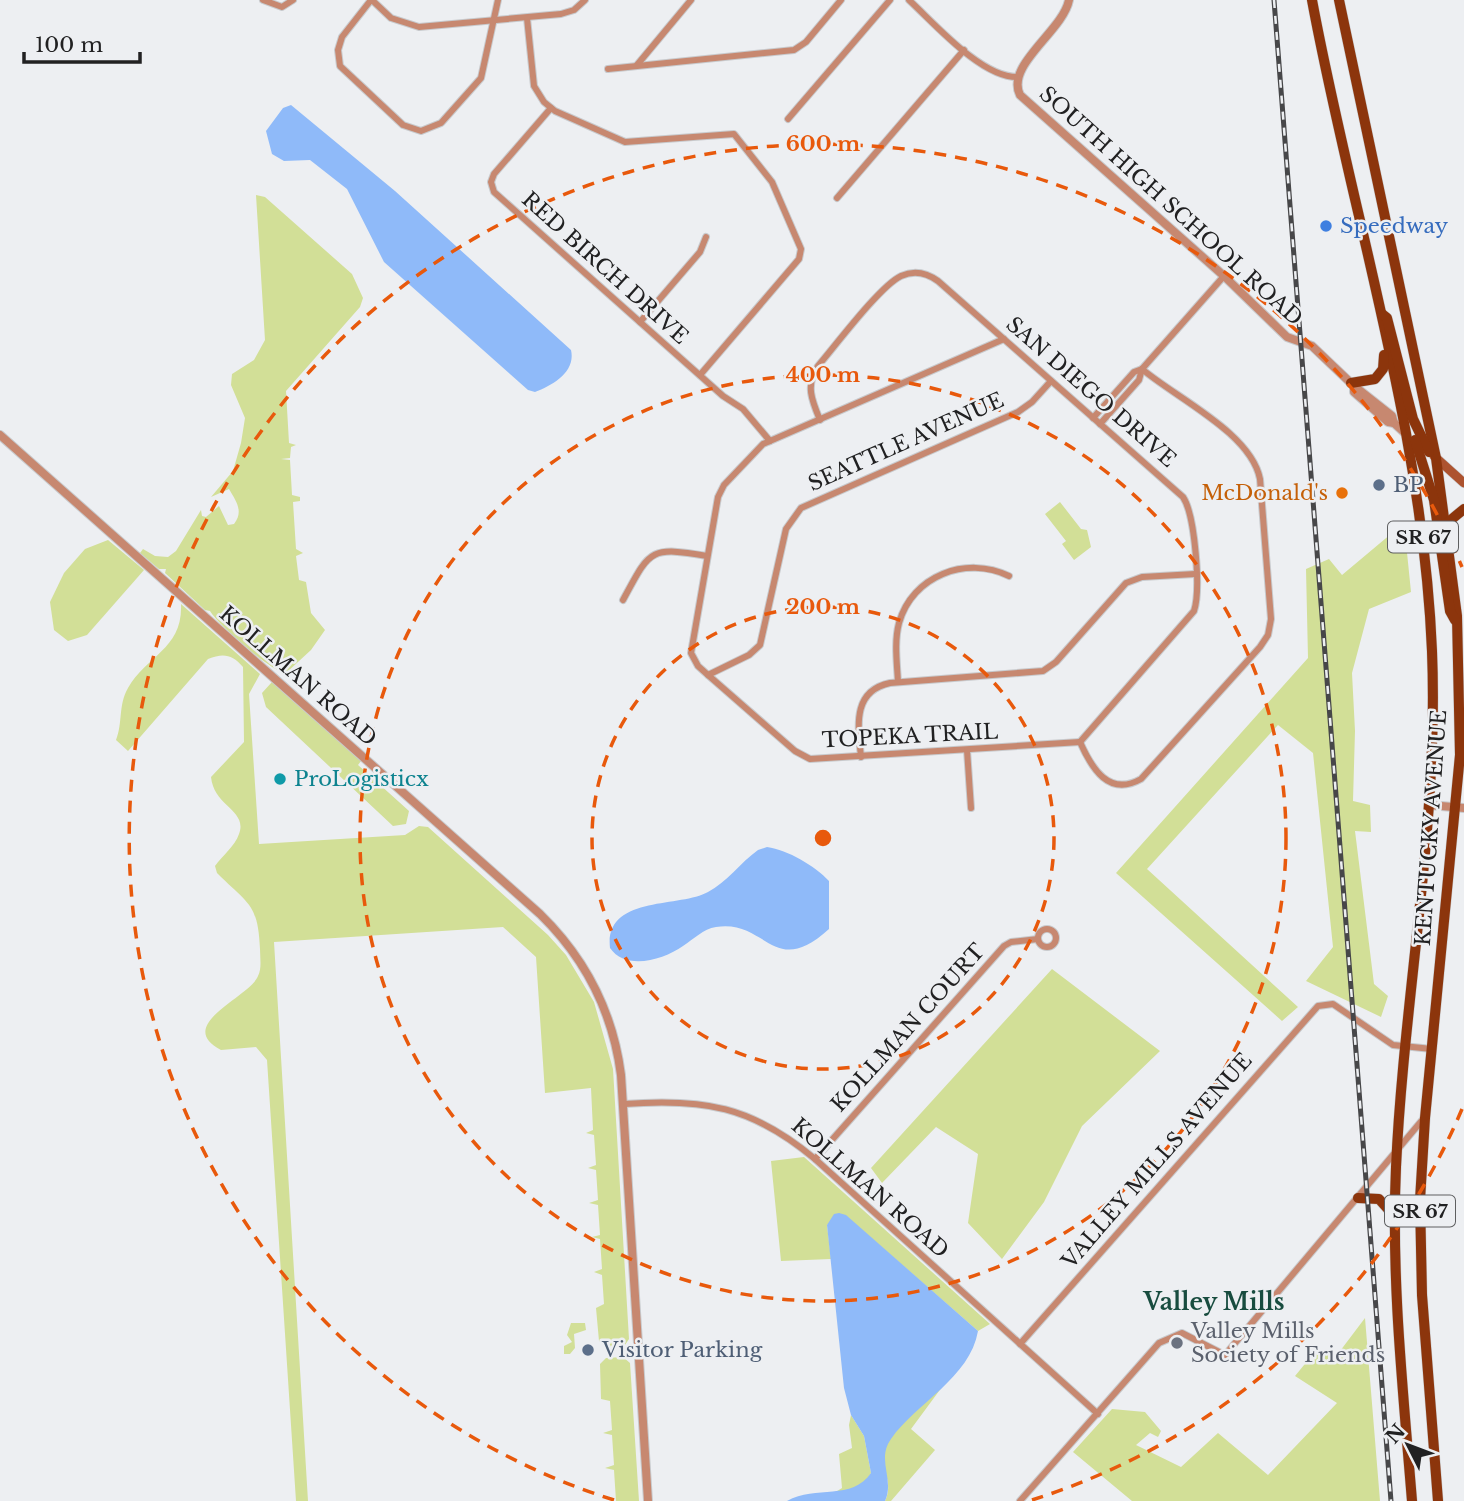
<svg xmlns="http://www.w3.org/2000/svg" width="1464" height="1501" viewBox="0 0 1464 1501" font-family="'Libre Baskerville',serif">
  <style>
    .green { fill: #d2df97 }
    .water { fill: #8fbaf9 }
    .lines { fill: none; stroke-linecap: round; stroke-linejoin: round }
    .minor-casing { stroke: #c8cacd; stroke-width: 8 }
    .tertiary-casing { stroke: #c8cacd; stroke-width: 10 }
    .secondary-casing { stroke: #c8cacd; stroke-width: 10 }
    .primary-casing { stroke: #c8cacd; stroke-width: 11 }
    .minor { stroke: #c78870; stroke-width: 6 }
    .tertiary { stroke: #c78870; stroke-width: 8 }
    .secondary { stroke: #ad532f; stroke-width: 9 }
    .primary { stroke: #8c350c; stroke-width: 10 }
    .rail-casing { stroke: #474749; stroke-width: 5 }
    .rail { stroke: #edeff2; stroke-width: 2.5; stroke-dasharray: 8; stroke-linecap: butt }
    .ring { fill: none; stroke: #e8590c; stroke-width: 3.5; stroke-dasharray: 12 9 }
    .shop-dot { fill: #3f7fe0; stroke: #edeff2; stroke-width: 2.5 }
    .service-dot { fill: #5c6f8a; stroke: #edeff2; stroke-width: 2.5 }
    .food-dot { fill: #e8710a; stroke: #edeff2; stroke-width: 2.5 }
    .culture-dot { fill: #0f9aa8; stroke: #edeff2; stroke-width: 2.5 }
    .worship-dot { fill: #6b7280; stroke: #edeff2; stroke-width: 2.5 }
    .labels { text-anchor: middle; dominant-baseline: central; stroke-width: 5; stroke-linejoin: round; paint-order: stroke }
    .shield { fill: #edeff2; stroke: #5e5f60; stroke-width: 2 }
    .shield-label { font-size: 19px; font-weight: bold; fill: #212122 }
    .street-label { font-size: 21px; fill: #212122; stroke: #edeff2 }
    .shop-label { font-size: 21px; fill: #366cbe; stroke: #edeff2; text-anchor: start }
    .service-label { font-size: 21px; fill: #4e5e75; stroke: #edeff2; text-anchor: start }
    .food-label { font-size: 21px; fill: #c56008; stroke: #edeff2; text-anchor: end }
    .culture-label { font-size: 21px; fill: #0d838f; stroke: #edeff2; text-anchor: start }
    .worship-label { font-size: 21px; fill: #5b616d; stroke: #edeff2; text-anchor: start }
    .neighbourhood-label { font-size: 23px; font-weight: bold; fill: #184c3f; stroke: #edeff2 }
    .centre { fill: #e8590c; stroke: #edeff2; stroke-width: 3.5 }
    .ring-label { font-size: 21px; text-anchor: middle; font-weight: bold; fill: #e8590c; stroke: #edeff2; stroke-width: 5; stroke-linejoin: round; paint-order: stroke }
  </style>
  <rect width="100%" height="100%" fill="#edeff2"/>
  <g class="green">
    <path d="M256,195L265,197L352,274L363,298L360,307L286,391L289,443L296,445L291,447L290,458L281,459L290,460L292,495L300,497V501L293,502L296,549L303,553L296,556L299,580L306,582L311,613L325,630L311,650L286,673C269,671 217,623 210,611L205,610L165,573L166,569H159L140,553L143,549L155,556L168,557L176,551L201,510L202,516L206,517L219,506L228,525L234,524C244,511 236,501 229,489L211,497L233,471L241,443L245,418L231,385L232,374L254,360L265,340Z"/>
    <polygon points="1060,502 1081,529 1087,530 1091,547 1074,560 1062,544 1066,541 1045,514"/>
    <polygon points="1404,523 1411,592 1369,609 1352,673 1355,731 1353,801 1370,805 1371,832 1355,831 1374,984 1388,996 1381,1017 1306,981 1333,947 1313,753 1278,725 1147,869 1298,1007 1282,1021 1116,873 1308,658 1306,569 1329,559 1342,575"/>
    <polygon points="108,540 144,570 87,635 68,641 54,630 50,602 64,573 85,549"/>
    <path d="M181,604L260,674L249,694L259,844L405,835L419,826L428,827L548,935L566,955L594,1002L613,1069L629,1339L625,1345L605,1347L599,1341L596,1308L604,1304L602,1275L594,1272L602,1269L600,1239L592,1237L600,1235L598,1205L589,1203L598,1200L596,1170L588,1168L596,1165L594,1135L586,1133L593,1130L591,1088L545,1093L536,957L503,927L274,942L308,1501H296L267,1060L256,1047L221,1050C173,1025 250,997 258,976C262,968 260,958 260,949C258,903 248,904 217,873L215,866C222,856 235,846 239,834C248,810 214,807 211,777L244,742L243,667C232,654 223,653 208,659L128,751L116,740C123,723 118,705 128,688C147,655 183,649 181,604Z"/>
    <polygon points="272,682 361,761 358,765 409,811 406,824 393,826 266,707 262,693"/>
    <polygon points="1052,969 1160,1051 1082,1126 1044,1202 1002,1259 968,1223 978,1154 936,1127 882,1183 871,1168"/>
    <polygon points="804,1157 990,1324 978,1331 845,1215 827,1225 831,1259 781,1261 771,1161"/>
    <polygon points="1365,1318 1380,1501 1132,1501 1073,1452 1112,1409 1145,1412 1161,1431 1158,1437 1150,1433 1136,1445 1181,1467 1218,1433 1268,1475 1337,1403 1295,1376 1318,1348 1334,1359"/>
    <polygon points="571,1323 585,1323 586,1330 574,1334 575,1348 570,1354 564,1354 564,1346 572,1342 567,1335"/>
    <polygon points="623,1357 630,1363 639,1501 616,1501 614,1470 605,1468 614,1465 612,1435 603,1433 612,1430 610,1401 601,1399 600,1364 606,1358"/>
    <path d="M942,1387L911,1429L935,1450L891,1501H885C894,1483 881,1470 884,1453C889,1427 923,1404 942,1387Z"/>
    <path d="M851,1415L864,1436L871,1473C862,1489 853,1495 834,1493L842,1488L839,1454L852,1448L849,1425Z"/>
  </g>
  <g class="water">
    <path d="M291,105L395,191L571,350C576,372 553,385 535,392L528,390L384,262L347,189L310,160L284,161L272,154L266,131L283,108Z"/>
    <path d="M767,847C788,850 815,866 829,881V929C773,980 767,919 716,927C703,929 694,939 683,946C663,960 626,971 610,948C604,895 680,908 708,892C726,883 741,862 758,850Z"/>
    <path d="M839,1213L846,1215L978,1331C970,1378 916,1403 891,1439C876,1460 895,1479 885,1501H787C816,1485 852,1501 871,1473L864,1436L851,1415L844,1388L827,1225L834,1214Z"/>
  </g>
  <g class="lines">
    <g class="minor-casing">
      <g id="minor">
        <polyline points="263,0 282,7 293,0"/>
        <polyline points="371,0 342,37 338,50 340,66 403,125 421,131 441,123 481,78 498,0"/>
        <polyline points="372,0 391,18 419,27 561,14 574,10 585,0"/>
        <path d="M909,0C935,24 981,77 1017,77"/>
        <polyline points="527,18 534,86 544,102 555,111 625,142 734,134 772,182 801,249 799,259 700,375"/>
        <polyline points="637,65 691,0"/>
        <polyline points="608,69 794,50 806,42 841,0"/>
        <polyline points="551,108 494,174 491,182 494,192 723,396 743,409 770,441"/>
        <polyline points="788,119 890,0"/>
        <polyline points="837,198 964,50"/>
        <polyline points="640,322 700,252 706,237"/>
        <polyline points="1004,339 763,444 724,485 718,497 691,653 698,666 708,675 795,751 810,759 1080,742"/>
        <polyline points="1093,418 1134,372 1142,369 1224,276"/>
        <path d="M820,420C812,401 805,385 818,366C836,345 880,286 901,276C914,270 927,273 938,281L1183,497C1195,515 1201,590 1194,611L1080,742"/>
        <polyline points="1100,424 1139,380 1142,369"/>
        <path d="M623,600C650,550 649,546 707,556"/>
        <polyline points="708,675 749,655 760,645 786,529 801,508 1018,412 1032,402 1051,381"/>
        <path d="M898,682C897,663 894,642 899,623C912,576 966,555 1009,576"/>
        <path d="M1080,742C1092,769 1109,797 1141,779L1260,647L1268,635L1271,619L1260,479C1251,433 1176,398 1142,369"/>
        <polyline points="967,750 971,808"/>
        <path d="M861,757C858,726 852,691 890,683L1043,671L1056,662L1126,583L1142,577L1195,574"/>
        <circle cx="1047" cy="938" r="9"/>
        <path d="M624,1104C703,1098 752,1106 815,1159L1098,1414"/>
        <polyline points="815,1159 1004,946 1011,942 1038,939"/>
        <polyline points="1020,1344 1318,1006 1333,1004 1393,1045 1432,1049"/>
        <polyline points="1020,1501 1159,1343 1182,1333 1225,1355 1424,1118"/>
      </g>
    </g>
    <g class="tertiary-casing">
      <g id="tertiary">
        <path d="M1069,0C1063,31 1005,65 1020,95L1224,276L1287,337L1312,346L1354,386L1392,416L1394,423L1405,433"/>
        <polyline points="1354,386 1354,392 1388,422 1394,423"/>
        <path d="M0,435L540,914C585,958 613,1013 621,1075L648,1501"/>
        <polyline points="1430,805 1464,808"/>
      </g>
    </g>
    <g class="secondary-casing">
      <polyline id="secondary" points="1434,456 1464,483"/>
    </g>
    <g class="primary-casing">
      <g id="primary">
        <path d="M1312,0C1352,216 1423,430 1432,651C1439,824 1404,994 1396,1167C1391,1278 1403,1390 1412,1501"/>
        <polyline points="1339,0 1436,458 1457,616 1460,755 1425,1118 1420,1200 1422,1295 1438,1501"/>
        <polyline points="1382,314 1387,318 1413,419 1429,452"/>
        <polyline points="1351,383 1375,379 1383,369 1384,355"/>
        <polyline points="1415,440 1434,500 1450,611 1455,620"/>
        <polyline points="1447,523 1464,509"/>
        <polyline points="1358,1198 1379,1199 1395,1217"/>
      </g>
    </g>
    <use href="#minor" class="minor"/>
    <use href="#tertiary" class="tertiary"/>
    <use href="#secondary" class="secondary"/>
    <use href="#primary" class="primary"/>
    <g class="rail-casing">
      <polyline id="rail" points="1274,0 1391,1501"/>
    </g>
    <use href="#rail" class="rail"/>
  </g>
  <g class="ring">
    <circle cx="823" cy="838" r="231"/>
    <circle cx="823" cy="838" r="463"/>
    <path d="M1462 1109A694 694 0 0 1 1032 1500M614 1500A694 694 0 1 1 1462 567"/>
  </g>
  <circle class="shop-dot" cx="1326" cy="226" r="7"/>
  <g class="service-dot">
    <circle cx="1379" cy="485" r="7"/>
    <circle cx="588" cy="1350" r="7"/>
  </g>
  <circle class="food-dot" cx="1342" cy="493" r="7"/>
  <circle class="culture-dot" cx="280" cy="779" r="7"/>
  <circle class="worship-dot" cx="1177" cy="1343" r="7"/>
  <g class="labels">
    <g class="shield">
      <rect x="1388" y="521.5" width="70" height="31" rx="5"/>
      <rect x="1385" y="1195.5" width="70" height="31" rx="5"/>
    </g>
    <g class="shield-label">
      <text x="1423" y="537">SR 67</text>
      <text x="1420" y="1211">SR 67</text>
    </g>
    <g class="street-label">
      <text transform="translate(1171 206) rotate(42)">SOUTH HIGH SCHOOL ROAD</text>
      <text transform="translate(605 268) rotate(42)">RED BIRCH DRIVE</text>
      <text transform="translate(1091 392) rotate(41)">SAN DIEGO DRIVE</text>
      <text transform="translate(906 442) rotate(-24)">SEATTLE AVENUE</text>
      <text transform="translate(298 676) rotate(41)">KOLLMAN ROAD</text>
      <text transform="translate(910 736) rotate(-3)">TOPEKA TRAIL</text>
      <text transform="translate(1431 828) rotate(-86)">KENTUCKY AVENUE</text>
      <text transform="translate(908 1028) rotate(-48)">KOLLMAN COURT</text>
      <text transform="translate(1157 1161) rotate(-49)">VALLEY MILLS AVENUE</text>
      <text transform="translate(870 1188) rotate(41)">KOLLMAN ROAD</text>
    </g>
    <g class="shop-label">
      <text x="1340" y="226">Speedway</text>
    </g>
    <g class="service-label">
      <text x="1393" y="485">BP</text>
      <text x="602" y="1350">Visitor Parking</text>
    </g>
    <g class="food-label">
      <text x="1328" y="493">McDonald's</text>
    </g>
    <g class="culture-label">
      <text x="294" y="779">ProLogisticx</text>
    </g>
    <g class="worship-label">
      <text x="1191" y="1331">Valley Mills<tspan x="1191" dy="24">Society of Friends</tspan></text>
    </g>
    <g class="neighbourhood-label">
      <text x="1214" y="1302">Valley Mills</text>
    </g>
  </g>
  <circle cx="823" cy="838" r="10" class="centre"/>
  <g class="ring-label">
    <text x="823" y="151">600 m</text>
    <text x="823" y="382">400 m</text>
    <text x="823" y="614">200 m</text>
  </g>
  <g transform="translate(1408 1445) rotate(312)" stroke="#edeff2" stroke-width="5" paint-order="stroke">
  <path d="M0-5L12 26L0 18L-12 26Z" fill="#212122"/>
  <text y="-10" font-size="19" font-weight="bold" text-anchor="middle" fill="#212122">N</text>
  </g>
  <path d="M24 52v10h116v-10" fill="none" stroke="#212122" stroke-width="3.5"/>
  <text x="35" y="52" font-size="21" fill="#212122" stroke="#edeff2" stroke-width="5" paint-order="stroke">100 m</text>
</svg>
